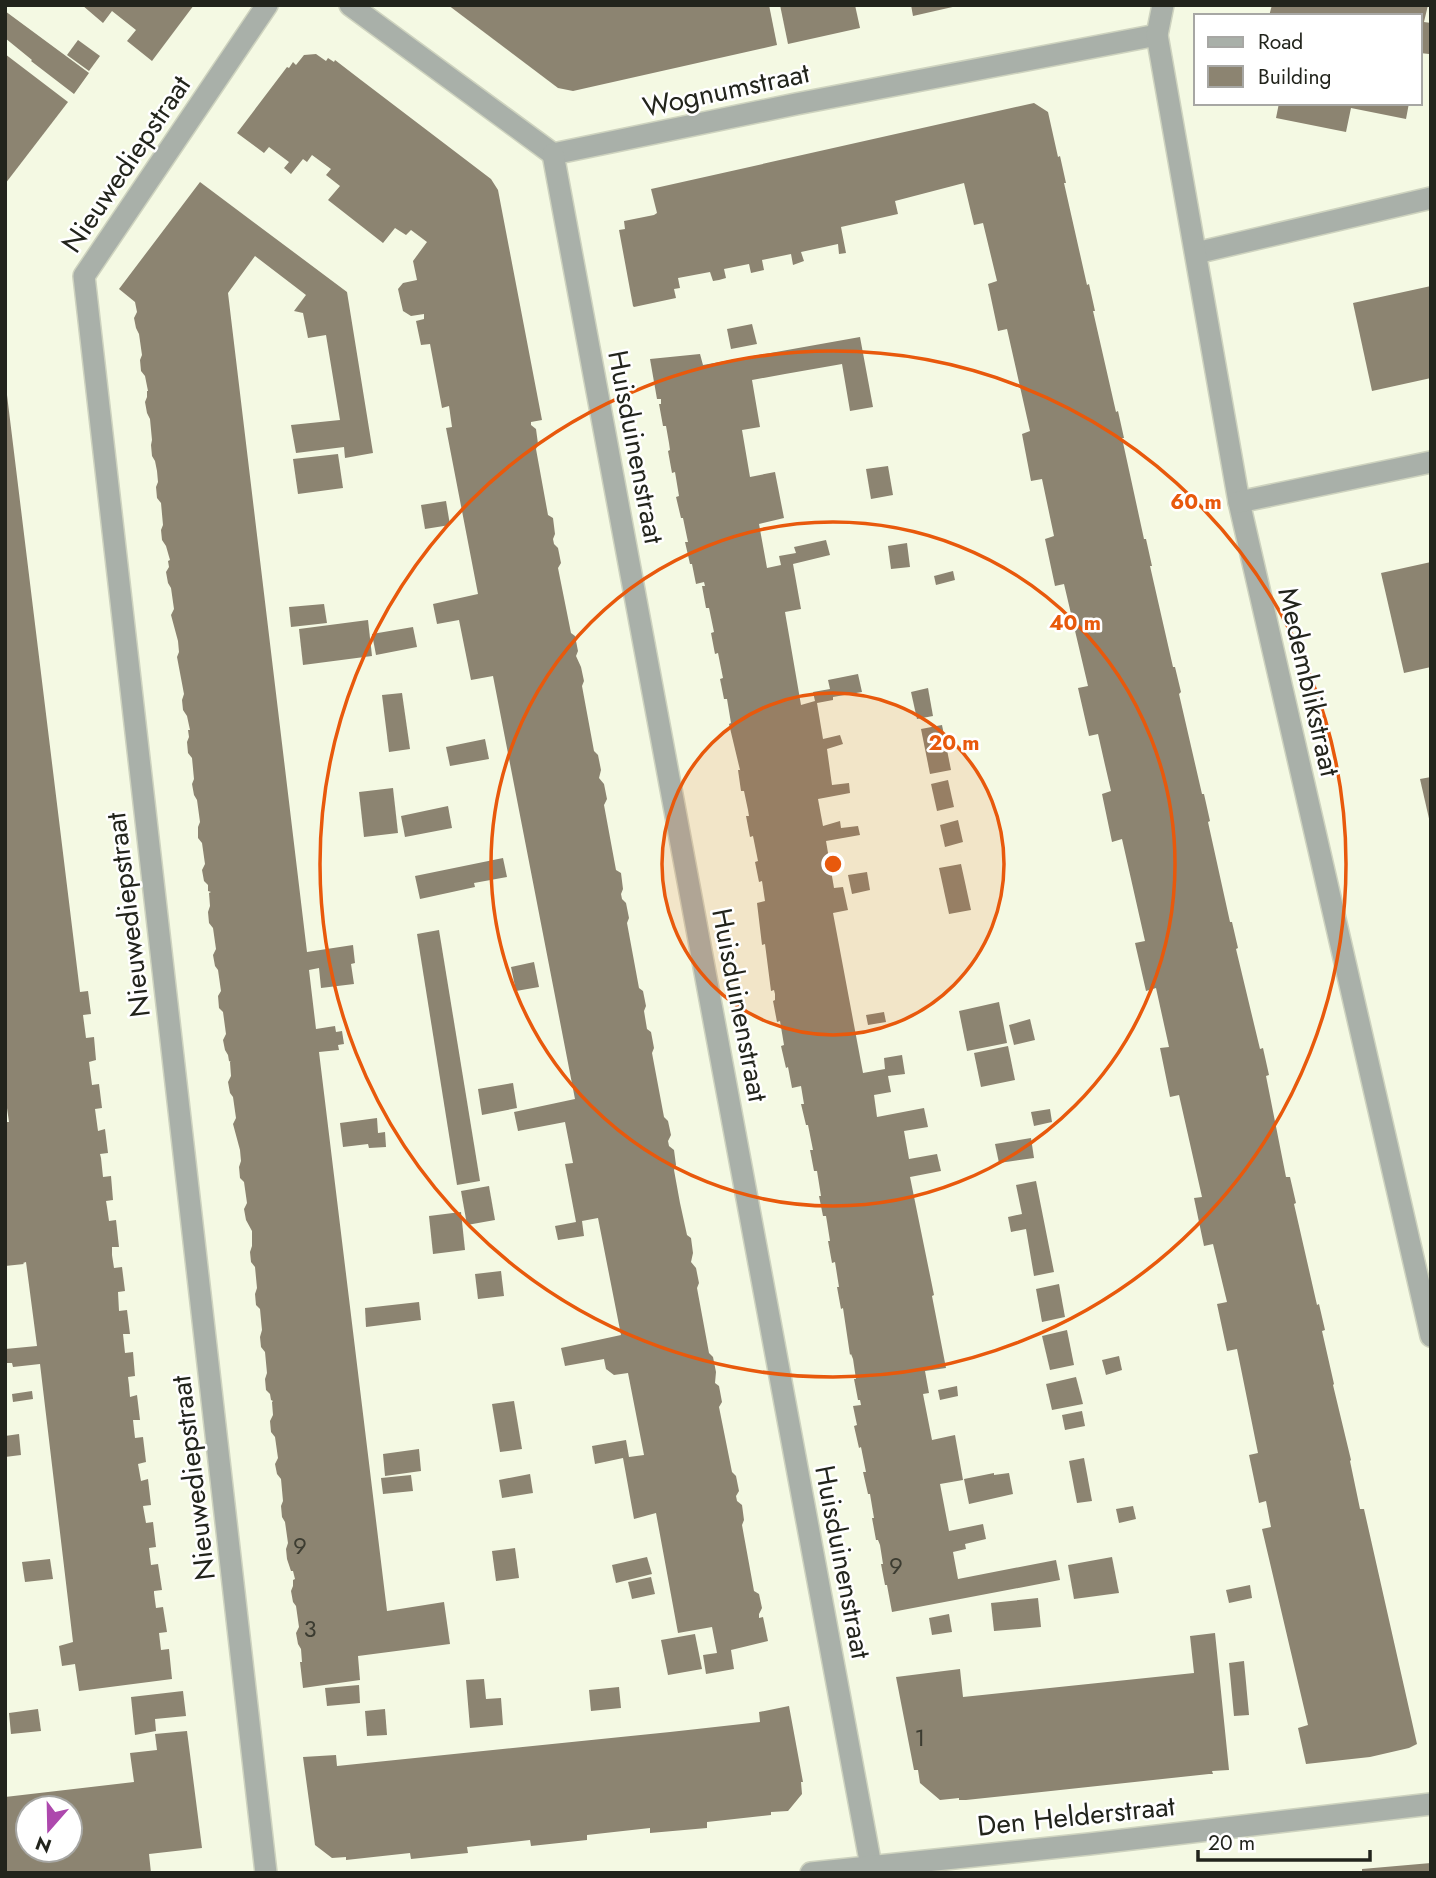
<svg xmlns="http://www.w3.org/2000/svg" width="1436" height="1878" viewBox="0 0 1436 1878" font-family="Jost,sans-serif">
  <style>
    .building { fill: #8c8471; fill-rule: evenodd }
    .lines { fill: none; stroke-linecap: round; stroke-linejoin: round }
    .lane-casing { stroke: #ced3bf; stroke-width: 24 }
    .street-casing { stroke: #ced3bf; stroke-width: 24 }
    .lane { stroke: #a9b0a9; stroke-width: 21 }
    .street { stroke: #a9b0a9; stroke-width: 21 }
    .ring { fill: none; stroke: #e8590c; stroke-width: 3.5 }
    .labels { text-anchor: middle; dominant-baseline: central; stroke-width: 5; stroke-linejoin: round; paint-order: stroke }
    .number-label { font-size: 24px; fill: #3c3c31 }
    .street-label { font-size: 28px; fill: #22241c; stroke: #fff }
    .centre { fill: #e8590c; stroke: #fff; stroke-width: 3.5 }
    .ring-label { font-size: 21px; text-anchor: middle; font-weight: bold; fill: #e8590c; stroke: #fff; stroke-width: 5; stroke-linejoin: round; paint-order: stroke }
  </style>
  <rect width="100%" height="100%" fill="#f4f9e3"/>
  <g class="building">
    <polygon points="82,5 194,5 152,61 127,41 136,30 112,11 103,23"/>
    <polygon points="448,5 769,5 777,45 573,91 558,88"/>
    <polygon points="780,5 855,5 860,28 788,44"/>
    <polygon points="911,5 957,5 957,6 913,16"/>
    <polygon points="1272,5 1428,5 1424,22 1431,23 1429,54 1420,53 1420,16 1269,16"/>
    <polygon points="5,11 89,73 74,94 31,61 32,60 5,38"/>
    <polygon points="78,40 100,56 89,71 67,55"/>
    <polygon points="5,54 68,102 5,184"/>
    <polygon points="316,54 326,61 328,58 334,62 335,60 361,80 491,179 498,190 542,420 531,422 531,425 536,429 538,444 536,449 548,515 553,518 555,534 553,539 554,544 558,548 561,563 558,568 571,633 575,636 578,651 576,656 581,667 584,681 582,686 594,751 598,755 601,770 599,778 604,784 607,799 604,805 616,870 621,873 623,889 621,894 622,899 626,903 629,918 627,923 639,988 643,991 646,1006 644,1011 647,1029 651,1032 654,1048 652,1053 664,1117 668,1121 671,1135 668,1141 669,1146 674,1150 676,1165 674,1170 680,1203 687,1235 691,1238 693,1253 691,1262 696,1268 699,1283 697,1288 709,1353 713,1357 716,1372 715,1383 719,1386 722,1402 719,1407 732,1472 736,1476 739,1491 736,1496 737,1501 742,1505 744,1520 742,1525 754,1591 759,1594 762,1608 759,1614 759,1618 763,1617 768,1641 731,1650 734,1669 706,1674 703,1655 717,1653 712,1627 678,1633 656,1513 634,1519 623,1458 595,1464 592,1446 626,1440 629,1457 644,1455 628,1373 614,1375 606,1369 604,1359 565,1366 561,1348 621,1335 598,1218 582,1221 584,1236 558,1240 555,1226 576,1222 565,1164 573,1163 565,1122 518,1131 514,1112 575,1099 493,676 471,680 459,620 437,624 433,604 478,594 446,428 452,427 449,406 442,408 430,344 421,345 416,321 424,319 424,314 411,316 403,311 398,289 403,283 417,280 413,261 427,242 411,230 406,235 395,228 383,243 328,200 340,186 326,175 331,169 312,155 307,162 303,159 291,174 284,168 289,162 269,147 264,153 237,133 287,67 289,68 293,62 296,65 304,55"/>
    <polygon points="1034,103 1048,112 1058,157 1060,156 1066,183 1064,183 1087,285 1089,284 1095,311 1093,311 1116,412 1118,411 1124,438 1122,438 1134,493 1144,539 1146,539 1152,566 1150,566 1173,667 1175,667 1181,692 1179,694 1202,794 1204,794 1210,821 1208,822 1230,922 1232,922 1238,948 1236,949 1260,1049 1263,1048 1269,1075 1266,1076 1286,1177 1290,1177 1296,1203 1294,1204 1317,1305 1319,1304 1325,1330 1322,1331 1334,1384 1333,1385 1351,1460 1350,1461 1360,1509 1364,1509 1417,1744 1409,1748 1370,1757 1306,1764 1298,1728 1308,1725 1262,1529 1271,1527 1266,1501 1259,1503 1249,1455 1258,1453 1237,1349 1227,1351 1217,1304 1227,1302 1213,1244 1204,1246 1194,1198 1202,1197 1179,1095 1170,1097 1160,1048 1169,1047 1156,988 1146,991 1135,943 1145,941 1122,839 1112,842 1102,794 1111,791 1105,765 1098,734 1089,736 1078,688 1088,686 1064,584 1055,586 1045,539 1054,536 1042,479 1031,481 1022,434 1030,431 1007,329 998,331 988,284 997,281 983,223 974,225 964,183 895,201 898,214 841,227 846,253 839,254 838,244 801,252 804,261 793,265 791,254 762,260 764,270 751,273 749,264 724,269 726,278 719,280 713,281 710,272 678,278 680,288 674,289 676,298 634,307 633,306 619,230 625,229 624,221 654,215 657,213 651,189"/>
    <polygon points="1279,103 1409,103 1406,119 1351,108 1346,132 1276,118"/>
    <polygon points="200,182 347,292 373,453 345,458 344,447 296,453 291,425 340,420 326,335 308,338 303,313 294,311 306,295 255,256 228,293 307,952 353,945 355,963 351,964 354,984 321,988 319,968 309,970 316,1029 335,1026 336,1032 342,1031 344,1044 338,1045 339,1050 319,1052 387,1611 444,1602 450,1644 358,1656 360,1680 303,1688 300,1662 302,1662 301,1649 298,1644 296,1633 299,1627 296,1606 293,1602 291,1591 293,1586 293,1580 295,1579 293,1571 291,1571 287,1559 286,1549 288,1543 285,1522 282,1517 281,1506 283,1501 281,1479 277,1474 275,1464 278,1458 275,1437 271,1432 270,1421 273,1415 272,1402 273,1401 271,1400 270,1394 266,1390 265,1379 267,1373 265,1352 261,1347 260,1337 262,1330 260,1309 256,1305 255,1294 257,1288 255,1267 251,1262 250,1252 252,1246 252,1231 246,1220 244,1209 247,1203 244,1182 240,1178 239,1167 241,1161 240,1150 233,1124 236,1118 233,1097 230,1093 228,1082 231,1076 230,1062 231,1062 229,1061 228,1055 225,1050 223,1040 226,1034 223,1012 219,1008 218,996 221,991 218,970 215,966 213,955 216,949 213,928 209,923 208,912 210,906 209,893 211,892 208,891 208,885 204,881 202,870 205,864 202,843 198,838 198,827 200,822 197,800 194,795 192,784 194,779 192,758 188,753 187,742 189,737 188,730 190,730 187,716 183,710 182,700 184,694 177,657 179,652 178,641 171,615 174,609 171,588 168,583 166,572 169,567 168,561 170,560 166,546 162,540 161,530 163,525 161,503 157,498 156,487 158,482 157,471 155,461 152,456 151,445 152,440 150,419 147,413 145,402 147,397 147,391 148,391 145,376 141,371 140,360 142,355 139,334 136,328 134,318 137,312 135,302 119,289"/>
    <polygon points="1431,286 1431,378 1372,391 1353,303"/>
    <polygon points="752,324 757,344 731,349 727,329"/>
    <polygon points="860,337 873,407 850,411 842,364 785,374 752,380 760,427 742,430 750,477 775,472 784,518 759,524 767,568 781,565 779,556 796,553 794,547 826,540 830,555 793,564 801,609 785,612 801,705 815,701 813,692 830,689 828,680 858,674 862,692 833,697 833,700 817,703 823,739 840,735 843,744 827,749 832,785 849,783 850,793 818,799 823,826 840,821 841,828 858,826 860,835 826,841 834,888 843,887 848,910 833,913 863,1073 885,1069 884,1058 902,1055 905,1074 888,1076 891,1092 874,1095 877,1117 924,1108 928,1127 904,1131 909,1159 937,1154 941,1171 910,1177 934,1295 932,1296 946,1368 925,1371 929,1393 923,1394 932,1440 955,1435 963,1480 940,1484 949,1531 983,1524 986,1539 965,1544 966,1549 953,1552 958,1579 1056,1560 1060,1580 892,1612 887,1585 885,1585 881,1564 883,1564 880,1545 878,1540 876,1540 872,1518 874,1518 870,1494 868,1494 863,1472 866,1472 861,1447 859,1448 854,1426 857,1425 853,1406 861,1405 860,1400 858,1400 854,1379 856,1379 853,1359 851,1354 850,1355 843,1308 841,1309 837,1287 839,1287 835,1262 832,1263 828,1241 830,1241 827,1222 826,1216 823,1216 819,1196 821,1196 817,1171 814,1171 810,1150 813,1150 808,1125 806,1125 801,1104 804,1104 801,1086 792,1088 788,1067 786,1068 781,1046 784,1045 780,1021 777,1022 773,1001 775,1000 775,994 774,990 771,991 765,944 762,945 757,903 765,901 762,881 759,882 755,862 758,861 753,836 750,837 746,816 749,816 748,810 744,791 741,791 738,770 740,770 729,724 731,723 727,699 724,699 720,679 723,678 718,653 715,654 711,633 714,632 709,608 706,608 702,586 705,586 704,582 696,584 692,564 690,564 685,542 688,542 683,518 681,518 676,497 679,496 675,472 672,473 668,451 670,450 669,443 666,426 663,426 659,404 661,404 661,399 657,399 650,359 700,354 703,365"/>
    <polygon points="5,395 7,395 80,992 88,991 91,1014 83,1015 86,1038 94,1037 96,1060 89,1062 92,1085 99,1084 102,1108 95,1109 98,1131 105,1129 108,1153 100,1154 101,1158 103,1177 111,1176 113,1200 106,1201 107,1207 109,1221 116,1220 119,1247 112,1247 112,1255 114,1268 122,1267 125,1291 118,1292 119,1311 127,1310 130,1334 123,1334 125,1353 133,1352 135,1376 128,1377 129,1385 130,1397 137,1395 140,1420 133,1420 135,1438 143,1437 146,1462 138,1464 141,1481 148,1479 151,1505 143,1506 146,1523 153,1522 156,1547 149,1548 151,1565 158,1564 162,1590 154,1591 154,1593 156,1608 163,1607 167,1632 159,1633 161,1650 169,1649 172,1679 79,1691 75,1664 62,1666 59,1646 73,1642 40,1364 13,1367 12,1363 5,1363 5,1349 37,1346 26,1262 23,1263 24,1264 5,1266 5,1122 9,1122 5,1094"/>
    <polygon points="338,454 343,488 298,494 293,459"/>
    <polygon points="888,466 893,495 871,499 866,469"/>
    <polygon points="446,501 450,525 425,529 421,505"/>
    <polygon points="907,543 910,567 891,569 888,546"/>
    <polygon points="1431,562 1431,667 1404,673 1381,573"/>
    <polygon points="953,571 955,580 936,585 934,576"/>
    <polygon points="324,604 327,623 291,627 289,607"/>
    <polygon points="368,620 372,656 303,665 299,629"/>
    <polygon points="413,627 417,647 376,655 372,634"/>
    <polygon points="928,688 933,716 917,719 911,692"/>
    <polygon points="402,693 410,749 389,752 382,695"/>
    <polygon points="942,725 951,770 930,774 921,729"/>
    <polygon points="485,739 489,759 450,766 446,747"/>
    <polygon points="1431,777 1431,823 1430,823 1420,779"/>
    <polygon points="948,780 954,807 937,811 931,784"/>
    <polygon points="393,788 398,833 364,837 359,792"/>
    <polygon points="448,806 452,828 405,837 401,816"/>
    <polygon points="958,820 963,842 945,847 940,825"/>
    <polygon points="503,858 507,877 474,883 475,887 420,899 415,876"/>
    <polygon points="961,864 971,910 949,914 939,868"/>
    <polygon points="867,872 870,890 852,894 848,875"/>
    <polygon points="439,930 480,1181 457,1185 417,934"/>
    <polygon points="534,962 539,987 516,991 511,967"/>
    <polygon points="999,1002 1007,1043 967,1051 959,1011"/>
    <polygon points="884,1012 886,1022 868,1025 866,1015"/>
    <polygon points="1030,1019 1035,1040 1014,1045 1009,1025"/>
    <polygon points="1008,1046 1015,1080 981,1087 974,1053"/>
    <polygon points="513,1083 517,1108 482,1115 478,1089"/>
    <polygon points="1050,1109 1052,1122 1034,1126 1031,1112"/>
    <polygon points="377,1118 378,1133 385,1132 386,1147 369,1148 368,1144 343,1147 340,1123"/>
    <polygon points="1031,1138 1034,1158 999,1163 995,1144"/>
    <polygon points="1036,1181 1054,1272 1034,1276 1026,1229 1011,1232 1008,1217 1022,1214 1016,1185"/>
    <polygon points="489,1186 495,1220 467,1225 461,1191"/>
    <polygon points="461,1212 465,1250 433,1254 429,1216"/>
    <polygon points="501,1271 504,1296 478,1299 475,1274"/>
    <polygon points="1059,1284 1065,1317 1042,1322 1036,1289"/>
    <polygon points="419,1302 421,1320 366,1327 365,1308"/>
    <polygon points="1067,1330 1074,1365 1050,1370 1042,1336"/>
    <polygon points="1119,1356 1122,1370 1106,1375 1102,1360"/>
    <polygon points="1076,1377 1083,1404 1052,1410 1046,1384"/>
    <polygon points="957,1386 958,1396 940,1400 938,1390"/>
    <polygon points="32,1391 33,1399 13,1402 12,1394"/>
    <polygon points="514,1401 522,1449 500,1452 492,1404"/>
    <polygon points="1082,1411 1085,1426 1065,1430 1062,1415"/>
    <polygon points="19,1434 21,1455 5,1457 5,1436"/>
    <polygon points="419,1449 421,1471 385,1476 383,1454"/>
    <polygon points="1084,1458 1092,1501 1077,1503 1069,1461"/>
    <polygon points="994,1473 994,1475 1009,1473 1013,1494 969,1504 964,1479"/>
    <polygon points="530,1474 533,1493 502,1498 499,1480"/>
    <polygon points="411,1475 413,1491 383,1494 381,1478"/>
    <polygon points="1133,1506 1136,1519 1119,1523 1116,1509"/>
    <polygon points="515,1548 519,1578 496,1581 492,1551"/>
    <polygon points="647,1557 652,1574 616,1583 612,1565"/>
    <polygon points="1112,1557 1119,1593 1074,1599 1068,1565"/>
    <polygon points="50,1559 53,1579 25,1582 22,1562"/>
    <polygon points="651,1577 655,1594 632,1599 628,1582"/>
    <polygon points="1250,1585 1252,1598 1229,1603 1226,1590"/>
    <polygon points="1038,1598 1041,1627 994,1631 991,1603"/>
    <polygon points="949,1614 952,1632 932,1635 929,1618"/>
    <polygon points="1215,1633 1229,1770 1212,1771 1213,1774 1209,1774 966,1800 959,1800 959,1798 940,1800 920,1783 918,1770 914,1770 896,1677 960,1669 963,1697 1194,1673 1190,1636"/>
    <polygon points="695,1634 702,1669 668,1675 661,1640"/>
    <polygon points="1244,1661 1249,1715 1234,1716 1229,1663"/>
    <polygon points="484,1679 486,1699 501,1698 503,1725 470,1728 466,1680"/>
    <polygon points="359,1685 360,1703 327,1706 325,1688"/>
    <polygon points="619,1687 621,1708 591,1711 589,1690"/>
    <polygon points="183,1691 186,1716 155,1719 156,1731 135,1735 131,1697"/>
    <polygon points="789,1706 803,1782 801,1782 802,1794 788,1811 771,1812 771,1815 707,1822 707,1828 650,1833 650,1828 587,1835 587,1840 531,1846 530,1840 467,1847 468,1853 411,1859 410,1853 346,1860 346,1857 332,1858 315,1845 303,1757 336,1755 337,1766 670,1732 760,1722 759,1712"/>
    <polygon points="38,1709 41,1731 11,1734 9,1713"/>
    <polygon points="385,1709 387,1735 367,1736 365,1711"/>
    <path d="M187,1731L202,1848L149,1854L151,1873H5V1797L134,1782L130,1753L157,1750L155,1734ZM28,1808H70V1850H28Z"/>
    <polygon points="1431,1863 1431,1873 1362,1873 1362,1869"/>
  </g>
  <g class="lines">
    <g class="lane-casing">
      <polyline id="lane" points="1196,253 1431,198"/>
    </g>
    <g class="street-casing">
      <g id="street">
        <polyline points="350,5 553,154 796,104 1157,35"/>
        <polyline points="1163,5 1157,35 1239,502 1431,1336"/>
        <polyline points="553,154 871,1866"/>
        <polyline points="1239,502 1431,462"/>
        <polyline points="266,1873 84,276 267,5"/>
        <polyline points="811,1873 1089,1844 1431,1804"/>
      </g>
    </g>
    <use href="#lane" class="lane"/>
    <use href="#street" class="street"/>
  </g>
  <circle cx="833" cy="864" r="171" fill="#e8590c" fill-opacity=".12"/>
  <g class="ring">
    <circle cx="833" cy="864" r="171"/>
    <circle cx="833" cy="864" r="342"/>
    <circle cx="833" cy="864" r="513"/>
  </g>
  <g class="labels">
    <g class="number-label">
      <text x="300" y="1545">9</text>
      <text x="896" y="1565">9</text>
      <text x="310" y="1628">3</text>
      <text x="920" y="1737">1</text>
    </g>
    <g class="street-label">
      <text transform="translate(726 90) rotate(-12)">Wognumstraat</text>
      <text transform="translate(126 164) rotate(-56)">Nieuwediepstraat</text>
      <text transform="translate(636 447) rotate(79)">Huisduinenstraat</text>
      <text transform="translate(1309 682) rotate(77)">Medemblikstraat</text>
      <text transform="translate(128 915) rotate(-97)">Nieuwediepstraat</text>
      <text transform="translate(740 1005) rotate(79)">Huisduinenstraat</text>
      <text transform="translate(193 1478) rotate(-97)">Nieuwediepstraat</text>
      <text transform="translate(843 1562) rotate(79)">Huisduinenstraat</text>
      <text transform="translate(1076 1816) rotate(-6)">Den Helderstraat</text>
    </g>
  </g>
  <circle cx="833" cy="864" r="10" class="centre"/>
  <g class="ring-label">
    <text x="1196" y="509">60 m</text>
    <text x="1075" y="630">40 m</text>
    <text x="954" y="750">20 m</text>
  </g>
  <rect width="1436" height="1878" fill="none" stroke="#22241c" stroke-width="14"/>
  <rect x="1194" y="14" width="228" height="91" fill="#ffffff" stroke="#a7a7a4" stroke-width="2"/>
  <rect x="1208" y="37" width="35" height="10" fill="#a9b0a9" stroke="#a7a7a4" stroke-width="2"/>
  <text x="1258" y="49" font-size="21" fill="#22241c">Road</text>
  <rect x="1208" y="66" width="35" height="21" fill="#8c8471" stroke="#a7a7a4" stroke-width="2"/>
  <text x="1258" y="84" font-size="21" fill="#22241c">Building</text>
  <g transform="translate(49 1829) rotate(200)"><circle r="33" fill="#ffffff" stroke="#a7a7a4" stroke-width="2"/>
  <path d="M0-5L12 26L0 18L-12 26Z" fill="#ad48ad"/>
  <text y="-10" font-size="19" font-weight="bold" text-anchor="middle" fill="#22241c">N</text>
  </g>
  <path d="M1198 1850v10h172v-10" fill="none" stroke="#22241c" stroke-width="3.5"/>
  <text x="1208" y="1850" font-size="21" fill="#22241c" stroke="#ffffff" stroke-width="5" paint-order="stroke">20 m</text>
</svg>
